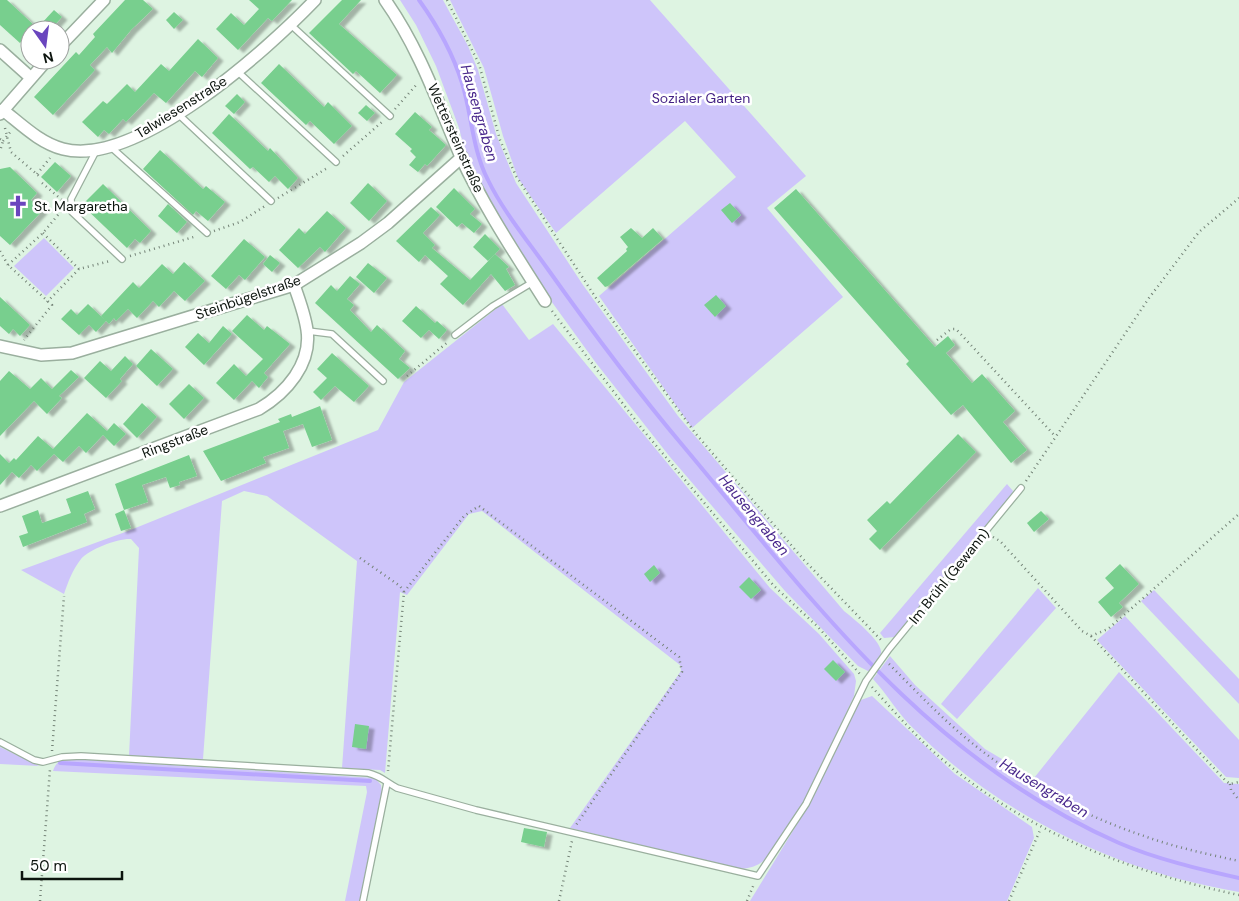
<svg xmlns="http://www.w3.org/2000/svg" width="1239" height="901" viewBox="0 0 1239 901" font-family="'DM Sans',sans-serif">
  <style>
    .green { fill: #cec5fa }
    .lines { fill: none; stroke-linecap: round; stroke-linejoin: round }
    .stream { stroke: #b8a6fe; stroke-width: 4 }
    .building { fill: #78cf8e; filter: url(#shadow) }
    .service-casing { stroke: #9aaf9e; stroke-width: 8 }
    .minor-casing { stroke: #9aaf9e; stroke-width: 14 }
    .path { stroke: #748377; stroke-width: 2.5; stroke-dasharray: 1 4; stroke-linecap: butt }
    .service { stroke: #fff; stroke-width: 5.5 }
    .minor { stroke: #fff; stroke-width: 11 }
    .labels { text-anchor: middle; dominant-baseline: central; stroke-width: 5; stroke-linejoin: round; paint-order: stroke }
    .park-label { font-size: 14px; fill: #421f83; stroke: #fff }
    .street-label { font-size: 14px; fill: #0c140e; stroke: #fff }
    .poi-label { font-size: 14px; fill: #0c140e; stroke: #fff; text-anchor: start }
    .water-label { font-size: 15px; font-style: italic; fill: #4a298d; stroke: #fff }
  </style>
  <defs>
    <filter id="shadow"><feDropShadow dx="5.5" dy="3" stdDeviation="1" flood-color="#0004"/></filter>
  </defs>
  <rect width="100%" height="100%" fill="#def4e2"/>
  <g class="green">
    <path d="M400,0H443L468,46L478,70L496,134L516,183L583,285L678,416L844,611C853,618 880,640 881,651C882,658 873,667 870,672L858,666L785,591L670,457L596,363L533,276L466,156L459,128L436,66L416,25Z"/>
    <polygon points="450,0 650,0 806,176 767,208 843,297 692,428 599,296 736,177 685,121 556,233 518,178 503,136 484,68"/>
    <polygon points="44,238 74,268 46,296 14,266"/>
    <path d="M502,304L529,340L553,324L770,588L819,634L854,674L856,681L854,696L810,792L770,855C760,865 753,868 739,869L570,828L681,671L680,665L482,511L469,514L407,595L400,592L385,773L380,770L342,768L357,561L267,496L244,491L222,501L203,759L129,756L139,548L131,539C119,538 89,549 81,559C73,569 68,582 64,594L21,570L128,531L378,430L404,382Z"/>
    <polygon points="1007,484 1013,491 1007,502 895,637 884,638 880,633"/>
    <polygon points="1038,588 1056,608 957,719 941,704"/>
    <polygon points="1154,590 1239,679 1239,704 1141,601"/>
    <polygon points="1125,616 1239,740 1239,778 1226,777 1097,640"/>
    <path d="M890,656L915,685L985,749L1034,778L1119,672L1224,783L1239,784V892C1119,872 1000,816 914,729C898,714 888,695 873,679Z"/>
    <polygon points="872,696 955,774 1032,827 1034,838 1007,901 750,901 810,803 858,704 861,700"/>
    <polygon points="0,746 0,747 39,766 0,764"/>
    <path d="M78,759L375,778L381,785L382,793L360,901H345L367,792L366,786L53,771C57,758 66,759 78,759Z"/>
  </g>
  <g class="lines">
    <g class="stream">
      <path d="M419,0C437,25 453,54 462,83C472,115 472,149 488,180C503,211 527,240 547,268C591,330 635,389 684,447C813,601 928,759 1119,843C1156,859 1199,869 1239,878"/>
      <polyline points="60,763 370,781"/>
    </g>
  </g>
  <g class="building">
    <polygon points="0,0 7,0 36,27 30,30 20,43 0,25"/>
    <polygon points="125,0 143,0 153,9 131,30 112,53 107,47 90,65 95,70 53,115 34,97 76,52 79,55 95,37 93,34"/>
    <polygon points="249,0 292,0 272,21 268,18 238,50 216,29 231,13 244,25 259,9"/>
    <polygon points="342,0 361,0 339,24 397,75 380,93 356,71 353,74 309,33"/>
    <polygon points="54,10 62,17 50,30 45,30 40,25"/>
    <polygon points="174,12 183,20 174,29 166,20"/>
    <polygon points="198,39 218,58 202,77 195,71 166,103 154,93 126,122 123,119 109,134 104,130 98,137 82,122 103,101 107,104 127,84 135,92 161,64 169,71"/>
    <polygon points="279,64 324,107 328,102 352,126 334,144 310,121 306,125 261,83"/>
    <polygon points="237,94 245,102 234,114 225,106"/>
    <polygon points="366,105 375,113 367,121 358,113"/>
    <polygon points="415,112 432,127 429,130 446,145 427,166 425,164 418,172 409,165 416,157 410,151 412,149 395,134"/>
    <polygon points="229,114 268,151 270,148 298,178 288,189 275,176 269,182 253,167 250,169 212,133"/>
    <polygon points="160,150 203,189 206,186 225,202 208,221 196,211 193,215 143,169"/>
    <polygon points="55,162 71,176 57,192 41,177"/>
    <polygon points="10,167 37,193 31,200 42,211 10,245 0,236 0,169"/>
    <polygon points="368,183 387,201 369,221 350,203"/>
    <polygon points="103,184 151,231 140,243 135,239 127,248 82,205"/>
    <polygon points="454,188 475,209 470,214 482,224 474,233 462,223 457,227 436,207"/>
    <polygon points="796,189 935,347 948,336 955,345 946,353 972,383 982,374 1015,411 1003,422 1027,450 1011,463 963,405 951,415 906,364 909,361 774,208"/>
    <polygon points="730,203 741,215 732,223 721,210"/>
    <polygon points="168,204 187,222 177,233 158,216"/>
    <polygon points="431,207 440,215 423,233 435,245 432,248 470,280 495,254 509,267 506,269 515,285 505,291 491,274 463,305 440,284 448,276 425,255 419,262 396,241"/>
    <polygon points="327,211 346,228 325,252 320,247 298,268 279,250 299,228 305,234"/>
    <polygon points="631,228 642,238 653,228 663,239 608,286 605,287 597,278 627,251 626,249 628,247 620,237"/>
    <polygon points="485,234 500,249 488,261 473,247"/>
    <polygon points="244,239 265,257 245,280 239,275 226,289 211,276"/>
    <polygon points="270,255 280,263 272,272 263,264"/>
    <polygon points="184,262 205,281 185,301 174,291 159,307 153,301 137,318 128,309 116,321 114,318 109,324 106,321 96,332 89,325 79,335 61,319 71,309 77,315 88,304 106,321 101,316 133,282 139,288 162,264 173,274"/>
    <polygon points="368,263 387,278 374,293 356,277"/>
    <polygon points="350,276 360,284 347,299 354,305 350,310 371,332 377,325 405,351 399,359 410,368 398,379 315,303 331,285 337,291"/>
    <polygon points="716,295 726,306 715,317 704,305"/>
    <polygon points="0,297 30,325 20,336 13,329 9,334 0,326"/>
    <polygon points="416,306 435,323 437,321 447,330 439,339 429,330 421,338 402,321"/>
    <polygon points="247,315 264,330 267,326 290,344 264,373 268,377 259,388 252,381 234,400 216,383 234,364 246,376 263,359 232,331"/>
    <polygon points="223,326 232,334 204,365 185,347 198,333 209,343"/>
    <polygon points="151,349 173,369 157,386 136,366"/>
    <polygon points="332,353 369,386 354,402 335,386 321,400 313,392 327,378 317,369"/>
    <polygon points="125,356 133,364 120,379 122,381 106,398 84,378 100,361 111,371"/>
    <polygon points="71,370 79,377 59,396 62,398 47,414 34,401 0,436 0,381 9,371 30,389 41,378 52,389"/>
    <polygon points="189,384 204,398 184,419 169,404"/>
    <polygon points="142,403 157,417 137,438 123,424"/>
    <polygon points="320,406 332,440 312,447 303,424 283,431 282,428 289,448 263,457 266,463 221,481 203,451 280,422 278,419 291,414 292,417"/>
    <polygon points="87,413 107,431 114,423 126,434 114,446 103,435 86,453 79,446 63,462 54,454 37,471 31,465 19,478 12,472 0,485 0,454 9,463 14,458 16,460 38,436 53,449"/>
    <polygon points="958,434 976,452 880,550 869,539 877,531 867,520 887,501 890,504"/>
    <polygon points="189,455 197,476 179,482 180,485 170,488 166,477 142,485 148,502 124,510 115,484"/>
    <polygon points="88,491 95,509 84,514 87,522 23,547 19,536 28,533 22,516 38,510 42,523 71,513 66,499"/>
    <polygon points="124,510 131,528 121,531 115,514"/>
    <polygon points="1041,511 1049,519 1034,532 1027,523"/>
    <polygon points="1120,564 1139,584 1119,603 1123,607 1111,617 1098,602 1114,588 1105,578"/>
    <polygon points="654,565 660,573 650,582 644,574"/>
    <polygon points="749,577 761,590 751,599 739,587"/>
    <polygon points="833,660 845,672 836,681 824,669"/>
    <polygon points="355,724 369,726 366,749 352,747"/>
    <polygon points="524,828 547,832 544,847 521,842"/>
  </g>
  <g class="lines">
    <g class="service-casing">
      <g id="service">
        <polyline points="291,25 390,116"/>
        <polyline points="237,71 336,162"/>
        <polyline points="177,113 271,201"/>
        <polyline points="112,148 207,233"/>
        <polyline points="96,151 71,199 72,212 122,259"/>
        <polyline points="308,331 332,334 383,381"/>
        <polyline points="455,335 493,306 533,282"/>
        <path d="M0,742L34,760L43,762L62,757L81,756L368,773C381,776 386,782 397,788L476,810L758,876L806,804L866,681L889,649L1021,488"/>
        <polyline points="363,901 387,783"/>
      </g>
    </g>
    <g class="minor-casing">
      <g id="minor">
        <path d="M385,0C419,48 438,103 461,157C484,207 516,255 545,301"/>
        <polyline points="60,46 104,0"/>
        <polyline points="0,50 30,77"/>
        <path d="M3,110C22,125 40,143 63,149C136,168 267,50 315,0"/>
        <polyline points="0,114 47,60"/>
        <polyline points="0,346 41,355 72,353 294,285 361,243 388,223 462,157"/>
        <path d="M0,506L259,409C286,393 312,364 307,330C305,315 299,299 294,285"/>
      </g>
    </g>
    <g class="path">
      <polyline points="447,0 479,64 500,140 516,176 596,298 696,434 804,560 883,642"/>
      <polyline points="395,109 418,83"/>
      <polyline points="5,128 11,152 39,176"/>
      <polyline points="0,139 3,141 0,151"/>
      <polyline points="3,141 11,131"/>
      <polyline points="343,156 382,122"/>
      <polyline points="37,174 50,158"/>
      <polyline points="42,183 62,200"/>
      <polyline points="278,198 329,167"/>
      <polyline points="214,231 240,222 265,206"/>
      <polyline points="43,233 79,269"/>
      <polyline points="0,251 8,265 52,305 24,340"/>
      <polyline points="130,256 197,236"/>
      <polyline points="8,265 43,233 62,210"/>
      <polyline points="47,302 79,269 110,261"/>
      <polyline points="552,311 643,430 774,586 818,627 860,674"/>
      <polyline points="937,340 951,329 956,329 1056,437"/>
      <polyline points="407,376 449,341"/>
      <polyline points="1026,481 1149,298 1199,232 1239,198"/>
      <polyline points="993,537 1000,541 1082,631 1091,636 1108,629 1239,514"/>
      <polyline points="360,558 400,586 404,592 388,771"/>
      <polyline points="404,592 464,516 479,506 679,657 682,672 576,825"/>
      <polyline points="1091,636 1225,780 1230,784 1239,782"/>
      <path d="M889,664C918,693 945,722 977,747C1026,786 1085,816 1144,836C1174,847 1207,854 1239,861"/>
      <path d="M872,687C889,706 906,725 924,743C1013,827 1121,870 1239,895"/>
      <polyline points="52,751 64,596"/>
      <polyline points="1230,784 1231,790 1239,800"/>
      <polyline points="40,901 50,769"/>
      <polyline points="559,901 572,841"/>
      <polyline points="747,901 754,884"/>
      <polyline points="1009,901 1041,828"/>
    </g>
    <use href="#service" class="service"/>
    <use href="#minor" class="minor"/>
  </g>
  <defs>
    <g id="church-bare" transform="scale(1.725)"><path d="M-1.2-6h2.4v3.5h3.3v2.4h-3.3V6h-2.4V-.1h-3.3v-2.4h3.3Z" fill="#6a45be" stroke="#fff" stroke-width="2.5" paint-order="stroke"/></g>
  </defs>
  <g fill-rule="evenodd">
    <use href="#church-bare" x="18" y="206"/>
  </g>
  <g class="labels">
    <g class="park-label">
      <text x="701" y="98">Sozialer Garten</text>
    </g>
    <g class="street-label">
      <text transform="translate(181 107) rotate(-32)">Talwiesenstraße</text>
      <text transform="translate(456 138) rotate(66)">Wettersteinstraße</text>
      <text transform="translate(248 297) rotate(-19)">Steinbügelstraße</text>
      <text transform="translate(175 441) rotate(-21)">Ringstraße</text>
      <text transform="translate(949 576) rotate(-51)">Im Brühl (Gewann)</text>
    </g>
    <g class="poi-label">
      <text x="34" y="206">St. Margaretha</text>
    </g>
    <g class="water-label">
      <text transform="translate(479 113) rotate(74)">Hausengraben</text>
      <text transform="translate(754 515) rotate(50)">Hausengraben</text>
      <text transform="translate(1044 788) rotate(31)">Hausengraben</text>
    </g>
  </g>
  <g transform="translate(45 45) rotate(166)"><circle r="24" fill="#ffffff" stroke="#9ea19f"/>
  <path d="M0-4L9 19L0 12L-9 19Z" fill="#6a45be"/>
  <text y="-8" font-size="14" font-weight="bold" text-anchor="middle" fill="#0c140e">N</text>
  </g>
  <path d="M22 871v8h100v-8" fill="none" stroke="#0c140e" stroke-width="2.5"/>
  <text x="30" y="871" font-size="15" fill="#0c140e" stroke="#ffffff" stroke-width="4" paint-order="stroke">50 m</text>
</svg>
